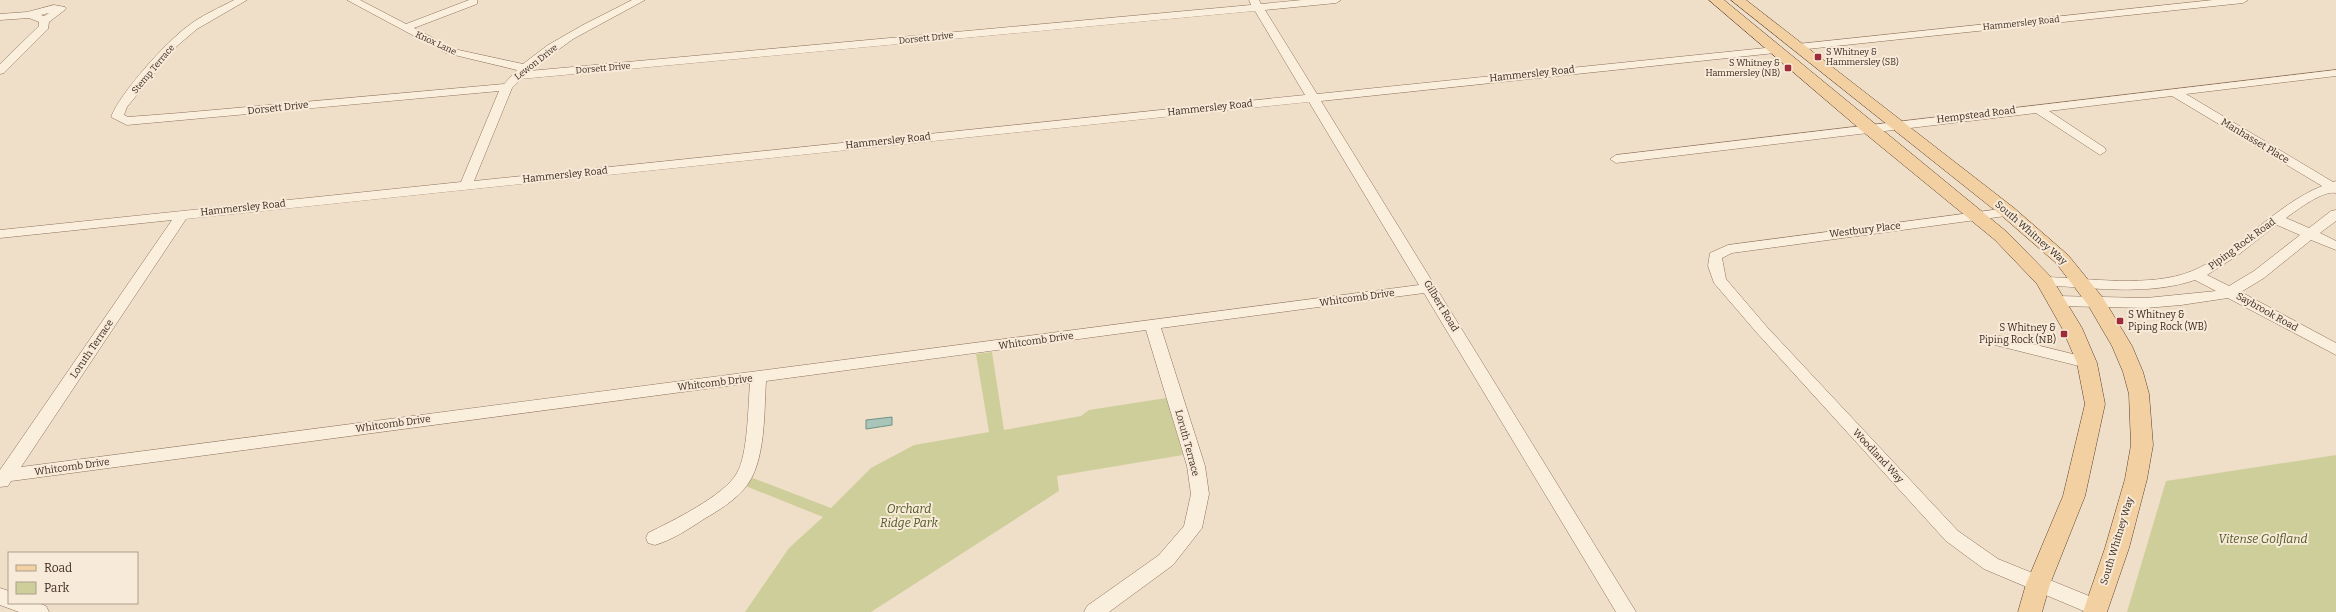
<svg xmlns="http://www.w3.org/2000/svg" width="2336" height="612" viewBox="0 0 2336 612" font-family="Bitter,serif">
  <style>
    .green { fill: #cece9b }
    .water { fill: #a9c4b9; stroke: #6f9386 }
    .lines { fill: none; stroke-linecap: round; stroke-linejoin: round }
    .minor-casing { stroke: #8c715c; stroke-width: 1 }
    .major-casing { stroke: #5a3f30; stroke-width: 1 }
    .minor { fill: #faeedc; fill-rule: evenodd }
    .major { fill: #f2d0a1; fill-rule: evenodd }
    .poi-dot { fill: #9d2b39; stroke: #f7ead8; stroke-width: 1.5 }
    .labels { text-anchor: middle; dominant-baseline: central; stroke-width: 4; stroke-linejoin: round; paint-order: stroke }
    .far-street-label { font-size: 9px; fill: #3d2b20; stroke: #f7ead8 }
    .far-poi-label { font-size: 9px; fill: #3d2b20; stroke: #f7ead8; text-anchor: start }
    .street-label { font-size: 10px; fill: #3d2b20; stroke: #f7ead8 }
    .poi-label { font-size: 10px; fill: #3d2b20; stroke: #f7ead8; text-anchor: start }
    .near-park-label { font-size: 12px; font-style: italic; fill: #525926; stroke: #f7ead8 }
  </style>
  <rect width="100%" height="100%" fill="#f0dfc8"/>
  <g class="green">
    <polygon points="992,352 1004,430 1081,416 1089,410 1166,398 1183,455 1057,476 1059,491 871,612 745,612 789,548 823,517 738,483 745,475 831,508 871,468 914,445 989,432 976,354"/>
    <polygon points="2336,455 2336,612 2127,612 2166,481"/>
  </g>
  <polygon class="water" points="892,417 892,425 866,429 866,420"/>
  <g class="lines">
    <g class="minor-casing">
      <g id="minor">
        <path d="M234,0H247L197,29L177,46L127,107L124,115L128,117L180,113L504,84L517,70L446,53L347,0H360L406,24L469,0H477V4L414,28L454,49L523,64L548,45L583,25L632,0H645L573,39L529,71L1251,5L1249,0H1259L1261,4L1302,0H1341L1336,3L1265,10L1317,94L1775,47L1781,50L1775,53L1321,101L1636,612H1616L1424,293L1161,328L1205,466L1209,494L1202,528L1173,565L1109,612H1084L1087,606L1159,555L1184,526L1191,494L1187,466L1146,330L766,381C764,412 766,463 745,488C734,501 718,511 704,519C689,529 672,540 655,545L648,543L646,538L648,533C672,521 724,496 737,473C748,454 748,406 750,383L11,481L8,486L0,487V470L172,220L0,238V230L461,182L499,91L127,125L111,117C120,93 167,41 188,26C202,15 219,8 234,0ZM1255,11L1305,95L474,181L512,88L521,79ZM1309,102L1419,285L21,467L186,219Z"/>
        <polygon points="2213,0 2248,0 2243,3 1798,50 1792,47 1798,44"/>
        <path d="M54,5L65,7L66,9L49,22L48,29L4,73L0,74V64L39,26V22L29,18L0,20V14L27,12ZM49,13L44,16L41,15Z"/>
        <path d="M2336,70V76L2186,94L2333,182L2336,181V193C2323,190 2297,210 2286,218L2309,228L2331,211L2336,210V221L2320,233L2336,241V250L2311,240L2264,278L2241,292L2336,343V355L2228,298L2181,305L2146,308L2057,306L2052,304L2050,301L2052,298L2057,296L2146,298L2216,291L2195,280C2148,296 2093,288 2044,285L2037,281L2044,277C2088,278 2151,288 2192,271C2240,251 2273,206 2322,186L2172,96L2049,111L2105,148L2106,151L2100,155L2036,113L1616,163L1610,159L1616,155ZM2277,225L2300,235L2254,271L2229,286L2207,275L2238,255Z"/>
        <polygon points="2008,208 2013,209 2015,212 2013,215 1732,253 1722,258 1726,279 1767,327 1958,531 1998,559 2104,602 2107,608 2105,612 2086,612 1984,569 1946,541 1757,333 1714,283 1708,266 1710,253 1728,245"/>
        <polygon points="2000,336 2093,359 2095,363 2093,367 2087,368 1995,345 1992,341 1995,337"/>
        <polygon points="0,588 9,591 9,603 38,603 46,606 49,612 19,612 0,605"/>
      </g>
    </g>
    <g class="major-casing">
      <g id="major">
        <polygon points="1709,0 1724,0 2007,232 2051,277 2082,328 2097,363 2105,404 2085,496 2050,584 2042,612 2018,612 2026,584 2063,496 2085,404 2077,363 2062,328 2037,284 1995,240 1862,131"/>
        <polygon points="1731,0 1746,0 2014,208 2068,255 2103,298 2132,346 2143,372 2149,394 2153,445 2147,479 2129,548 2107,612 2083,612 2105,548 2125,479 2131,445 2129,394 2123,372 2112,346 2088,305 2056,263 2002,216"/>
      </g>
    </g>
    <use href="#minor" class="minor"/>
    <use href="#major" class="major"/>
  </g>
  <g class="poi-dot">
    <rect x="1814" y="53" width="8" height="8" rx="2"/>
    <rect x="1784" y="64" width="8" height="8" rx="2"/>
    <rect x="2116" y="317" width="8" height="8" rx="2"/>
    <rect x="2060" y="330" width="8" height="8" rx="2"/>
  </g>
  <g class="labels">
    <g class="far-street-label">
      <text transform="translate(2021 23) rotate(-6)">Hammersley Road</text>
      <text transform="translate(926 38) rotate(-6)">Dorsett Drive</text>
      <text transform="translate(436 43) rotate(25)">Knox Lane</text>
      <text transform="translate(536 62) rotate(-38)">Lewon Drive</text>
      <text transform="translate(603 68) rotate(-5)">Dorsett Drive</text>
      <text transform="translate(153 69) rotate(-50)">Stemp Terrace</text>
    </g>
    <g class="far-poi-label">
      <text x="1826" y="52">S Whitney &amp;<tspan x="1826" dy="10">Hammersley (SB)</tspan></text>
      <text x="1780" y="63" text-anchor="end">S Whitney &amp;<tspan x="1780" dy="10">Hammersley (NB)</tspan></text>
    </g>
    <g class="street-label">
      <text transform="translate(1532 74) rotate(-6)">Hammersley Road</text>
      <text transform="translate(278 108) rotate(-6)">Dorsett Drive</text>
      <text transform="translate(1210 108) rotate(-6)">Hammersley Road</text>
      <text transform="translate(1976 115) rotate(-7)">Hempstead Road</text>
      <text transform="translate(888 141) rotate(-6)">Hammersley Road</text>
      <text transform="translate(2255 141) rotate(31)">Manhasset Place</text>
      <text transform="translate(565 175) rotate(-6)">Hammersley Road</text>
      <text transform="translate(243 208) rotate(-6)">Hammersley Road</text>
      <text transform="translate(1865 230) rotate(-7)">Westbury Place</text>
      <text transform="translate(2031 233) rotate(41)">South Whitney Way</text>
      <text transform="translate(2242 244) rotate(-36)">Piping Rock Road</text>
      <text transform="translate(1357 298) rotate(-8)">Whitcomb Drive</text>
      <text transform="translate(1441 306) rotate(59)">Gilbert Road</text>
      <text transform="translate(2267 312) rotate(29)">Saybrook Road</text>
      <text transform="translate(1036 341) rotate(-8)">Whitcomb Drive</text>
      <text transform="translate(92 349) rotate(-56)">Loruth Terrace</text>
      <text transform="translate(715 383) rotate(-7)">Whitcomb Drive</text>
      <text transform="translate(393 424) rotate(-8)">Whitcomb Drive</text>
      <text transform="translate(1187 443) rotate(75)">Loruth Terrace</text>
      <text transform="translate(1878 456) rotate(47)">Woodland Way</text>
      <text transform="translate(72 467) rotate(-8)">Whitcomb Drive</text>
      <text transform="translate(2117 541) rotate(-73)">South Whitney Way</text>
    </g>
    <g class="poi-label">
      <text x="2128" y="315">S Whitney &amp;<tspan x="2128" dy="12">Piping Rock (WB)</tspan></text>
      <text x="2056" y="328" text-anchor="end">S Whitney &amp;<tspan x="2056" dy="12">Piping Rock (NB)</tspan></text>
    </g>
    <g class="near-park-label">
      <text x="909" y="509">Orchard<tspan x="909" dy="14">Ridge Park</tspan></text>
      <text x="2263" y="539">Vitense Golfland</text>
    </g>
  </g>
  <rect x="8" y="552" width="130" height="52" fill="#f7ead8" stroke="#ad9e8e"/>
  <rect x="16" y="565" width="20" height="6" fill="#f2d0a1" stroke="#ad9e8e"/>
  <text x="44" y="572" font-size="12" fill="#3d2b20">Road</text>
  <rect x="16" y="582" width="20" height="12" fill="#cece9b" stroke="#ad9e8e"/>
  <text x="44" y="592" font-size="12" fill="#3d2b20">Park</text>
</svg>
